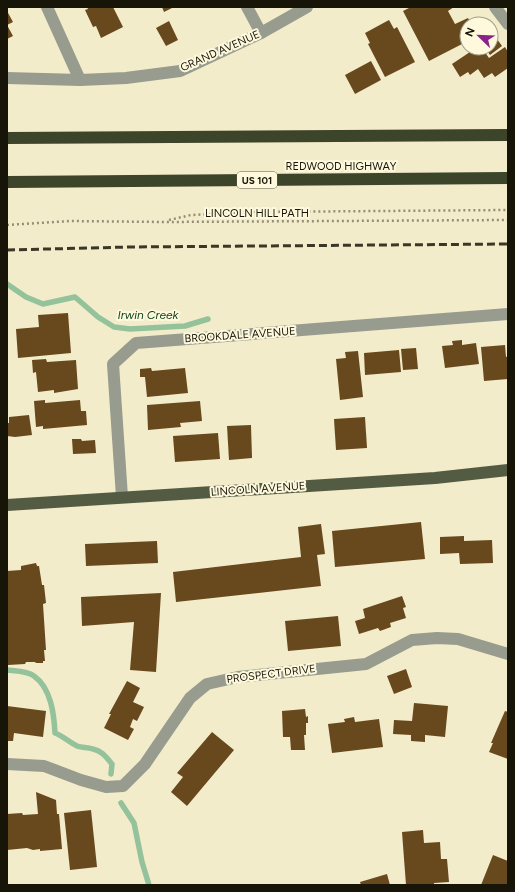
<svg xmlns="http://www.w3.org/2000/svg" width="515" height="892" viewBox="0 0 515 892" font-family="Figtree,sans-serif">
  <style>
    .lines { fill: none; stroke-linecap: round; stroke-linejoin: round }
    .stream { stroke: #94c29b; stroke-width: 5.5 }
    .building { fill: #68481d }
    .path { stroke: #948e76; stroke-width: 2.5; stroke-dasharray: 2 3; stroke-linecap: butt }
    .minor { stroke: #979c8e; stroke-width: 12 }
    .major { stroke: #535b43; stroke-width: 12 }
    .highway { stroke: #3c4429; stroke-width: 12 }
    .rail { stroke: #3b3727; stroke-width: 3; stroke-dasharray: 8 4; stroke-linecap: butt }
    .labels { text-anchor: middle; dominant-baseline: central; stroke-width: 4; stroke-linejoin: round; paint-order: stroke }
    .shield { fill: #fef9dd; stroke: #5c5948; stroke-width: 1 }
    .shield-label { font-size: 10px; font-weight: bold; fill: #171408 }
    .street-label { font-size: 11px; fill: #171408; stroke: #fef9dd }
    .water-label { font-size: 12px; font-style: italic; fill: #0a3e1a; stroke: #fef9dd }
  </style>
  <rect width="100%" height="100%" fill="#f3ecca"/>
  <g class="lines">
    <g class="stream">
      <polyline points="7,284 26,297 43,304 75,297 98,317 114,327 130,329 185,326 208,319"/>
      <path d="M7,670C15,671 28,671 34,676C51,688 54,714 55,733C63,736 69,742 77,746C82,748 87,747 93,749C102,751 106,757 112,764L111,774"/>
      <polyline points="121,803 134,823 142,862 149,885"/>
    </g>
  </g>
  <g class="building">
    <polygon points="87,7 113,7 123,27 101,38 96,26 93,27 85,10 88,9"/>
    <polygon points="162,7 174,7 164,12"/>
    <polygon points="411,7 454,7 448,11 455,24 468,18 471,24 467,24 467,38 463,40 464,43 429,61 403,11"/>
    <polygon points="7,11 13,22 7,25 13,36 7,39"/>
    <polygon points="389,20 394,29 397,27 415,62 385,77 368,44 370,43 365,33"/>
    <polygon points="169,21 178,40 166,46 156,28"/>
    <polygon points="492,32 502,46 490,55 485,48 491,48 491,33"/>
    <polygon points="505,47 508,52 508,68 495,77 492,73 484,78 478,69 470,75 468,72 460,77 452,64 476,48 482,48 489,58"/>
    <polygon points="371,61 381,80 355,94 345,75"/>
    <polygon points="68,313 71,353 18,358 16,329 39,327 38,315"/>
    <polygon points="462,340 462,345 476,343 479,364 445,368 442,346 453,345 452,341"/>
    <polygon points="505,345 506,357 508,356 508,379 484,381 481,347"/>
    <polygon points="416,348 418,369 403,370 401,349"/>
    <polygon points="399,350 401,372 365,375 364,353"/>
    <polygon points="358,351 363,397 340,400 336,359 346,358 345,352"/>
    <polygon points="46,359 47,362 76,360 78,389 54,393 54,390 38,392 36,372 33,373 32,360"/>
    <polygon points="151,368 152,371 185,368 188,393 147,397 145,377 140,377 140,369"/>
    <polygon points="45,400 45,403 80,400 81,411 86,411 87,425 43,429 43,426 36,427 34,401"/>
    <polygon points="200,401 202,421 180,423 181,427 148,430 147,405"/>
    <polygon points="29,415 32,435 15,437 7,436 7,423 9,423 9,417"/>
    <polygon points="365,417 367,448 336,450 334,419"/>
    <polygon points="251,425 252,458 229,460 227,426"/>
    <polygon points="218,433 220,459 175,462 173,436"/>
    <polygon points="72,439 81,439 82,441 95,440 96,453 73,454"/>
    <polygon points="421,522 425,559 335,567 332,531"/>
    <polygon points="321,524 325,554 317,555 321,586 176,602 173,572 301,557 298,527"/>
    <polygon points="464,536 464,541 492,540 493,563 460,564 459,553 440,554 440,537"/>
    <polygon points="157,541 158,563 86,566 85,544"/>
    <polygon points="36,563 37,566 39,566 42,585 44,585 46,603 43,604 46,650 44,650 45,661 43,661 43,663 36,663 35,662 26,662 25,664 8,665 8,663 7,663 7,571 21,570 21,566"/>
    <polygon points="161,593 156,672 130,670 134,622 82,626 81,597"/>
    <polygon points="402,596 406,607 403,608 406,618 390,623 391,627 380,631 378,628 359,634 355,621 365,618 363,609"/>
    <polygon points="338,616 341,646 288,651 285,621"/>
    <polygon points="406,669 412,687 394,694 387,676"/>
    <polygon points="127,681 140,688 133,702 144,707 137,721 133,719 130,727 134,729 128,740 104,728 111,714 109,714"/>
    <polygon points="414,703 448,706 445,737 425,735 425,742 411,741 411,735 393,734 394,720 412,721"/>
    <polygon points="7,706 46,711 43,737 14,733 13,741 7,741"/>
    <polygon points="305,709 306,717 308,716 308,723 306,723 306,735 304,735 305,750 291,750 290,737 283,737 282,711"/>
    <polygon points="505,711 508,712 508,759 489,752 493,743 491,743"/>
    <polygon points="354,717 355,722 379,719 383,747 332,753 328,724 345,722 344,719"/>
    <polygon points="212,732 234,750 187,806 171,792 183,777 177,773"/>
    <polygon points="36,792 56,800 57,814 59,814 62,849 40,851 40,849 33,850 27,848 7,850 7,814 22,813 23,815 38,814"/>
    <polygon points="91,810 97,867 70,870 64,813"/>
    <polygon points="423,830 424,843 440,842 441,859 447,859 449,882 434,883 434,885 406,885 402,832"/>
    <polygon points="493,855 508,861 508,885 481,885"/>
    <polygon points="387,874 390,885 361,885 360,882"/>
  </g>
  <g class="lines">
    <g class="path">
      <polyline points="169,220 191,215 253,212 508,210"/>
      <polyline points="7,225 70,221 164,222 508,220"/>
    </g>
    <g class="minor">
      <polyline points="47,7 80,80"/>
      <polyline points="247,7 261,33"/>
      <polyline points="495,7 508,24"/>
      <polyline points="7,78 80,80 126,78 180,71 261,33 307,7"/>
      <polyline points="122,497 113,364 136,343 508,314"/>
      <polyline points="7,764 44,766 81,780 106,787 123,786 145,764 190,698 207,684 238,677 366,664 412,640 437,638 458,639 508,654"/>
    </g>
    <polyline class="major" points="7,505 435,478 508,470"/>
    <g class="highway">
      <polyline points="7,138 508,135"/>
      <polyline points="7,182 508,178"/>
    </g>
    <polyline class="rail" points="7,250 130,247 508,244"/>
  </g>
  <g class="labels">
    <rect class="shield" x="237" y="172" width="40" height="16" rx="3"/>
    <g class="shield-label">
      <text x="257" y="180">US 101</text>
    </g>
    <g class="street-label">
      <text transform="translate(220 51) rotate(-24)">GRAND AVENUE</text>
      <text x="341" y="166">REDWOOD HIGHWAY</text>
      <text x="257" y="213">LINCOLN HILL PATH</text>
      <text transform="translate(240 335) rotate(-4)">BROOKDALE AVENUE</text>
      <text transform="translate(258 489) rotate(-4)">LINCOLN AVENUE</text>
      <text transform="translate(271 674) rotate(-7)">PROSPECT DRIVE</text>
    </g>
    <g class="water-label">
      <text x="148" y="315">Irwin Creek</text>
    </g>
  </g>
  <rect width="515" height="892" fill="none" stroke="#171408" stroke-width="16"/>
  <g transform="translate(479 36) rotate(293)"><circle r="19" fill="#fef9dd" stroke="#a29d88"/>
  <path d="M0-3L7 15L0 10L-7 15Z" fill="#8a2389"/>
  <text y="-6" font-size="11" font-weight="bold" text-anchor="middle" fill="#171408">N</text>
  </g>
</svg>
